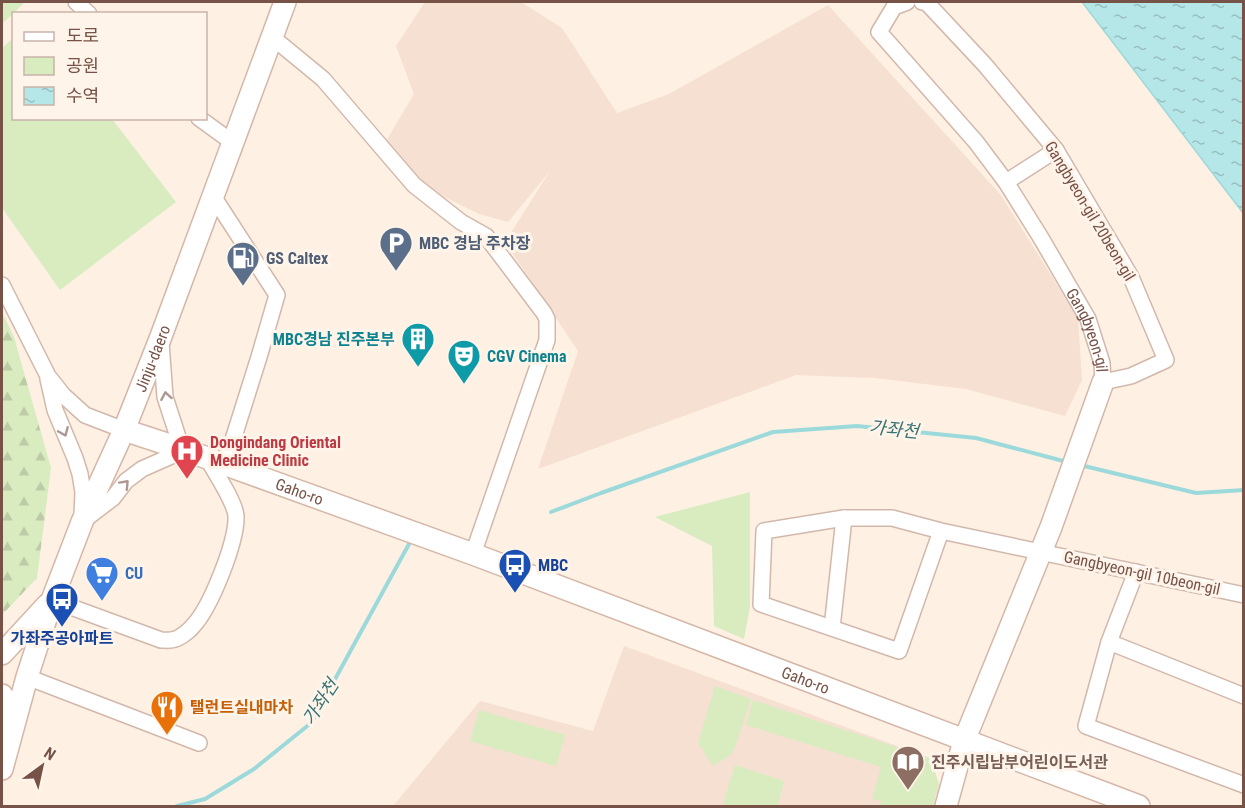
<svg xmlns="http://www.w3.org/2000/svg" width="1245" height="808" viewBox="0 0 1245 808" font-family="'Roboto Condensed','Noto Sans KR',sans-serif">
  <style>
    .residential { fill: #f6e0d1 }
    .forest { fill: url(#forest-firs) }
    .green { fill: #d8ecc0 }
    .water { fill: url(#water-ripples); stroke: #9cd9db; stroke-width: 1.5 }
    .lines { fill: none; stroke-linecap: round; stroke-linejoin: round }
    .stream { stroke: #9cd9db; stroke-width: 4 }
    .street-casing { stroke: #d2b8ab; stroke-width: 18 }
    .secondary-casing { stroke: #d5b7a8; stroke-width: 24 }
    .street { stroke: #fff; stroke-width: 15 }
    .secondary { stroke: #fff; stroke-width: 21 }
    .oneway { stroke: #ad9791 }
    .labels { text-anchor: middle; dominant-baseline: central; stroke-width: 6; stroke-linejoin: round; paint-order: stroke }
    .street-label { font-size: 16px; fill: #775247; stroke: #fff4ea }
    .service-label { font-size: 16px; font-weight: bold; fill: #4e5e75; stroke: #fff4ea; text-anchor: start }
    .culture-label { font-size: 16px; font-weight: bold; fill: #0d838f; stroke: #fff4ea; text-anchor: end }
    .health-label { font-size: 16px; font-weight: bold; fill: #be3a42; stroke: #fff4ea; text-anchor: start }
    .transit-label { font-size: 16px; font-weight: bold; fill: #164399; stroke: #fff4ea; text-anchor: start }
    .shop-label { font-size: 16px; font-weight: bold; fill: #366cbe; stroke: #fff4ea; text-anchor: start }
    .food-label { font-size: 16px; font-weight: bold; fill: #c56008; stroke: #fff4ea; text-anchor: start }
    .education-label { font-size: 16px; font-weight: bold; fill: #785e54; stroke: #fff4ea; text-anchor: start }
    .water-label { font-size: 18px; font-style: italic; fill: #387476; stroke: #fff4ea }
  </style>
  <defs>
    <pattern id="forest-firs" width="22" height="20" patternUnits="userSpaceOnUse" patternTransform="scale(1.5)"><rect width="22" height="20" fill="#d8ecc0"/><path d="M5 1l3.5 6h-7zM16 11l3.5 6h-7z" fill="#bdcca6"/></pattern>
    <pattern id="water-ripples" width="26" height="14" patternUnits="userSpaceOnUse" patternTransform="scale(1.5)"><rect width="26" height="14" fill="#b6e7e8"/><path d="M2 4q2-2 4 0t4 0M15 11q2-2 4 0t4 0" fill="none" stroke="#99bebe"/></pattern>
  </defs>
  <rect width="100%" height="100%" fill="#fef0e3"/>
  <g class="residential">
    <polygon points="425,2 521,2 562,28 617,113 669,94 828,5 1000,194 1078,318 1082,380 1065,416 966,389 875,378 796,375 538,469 578,351 505,242 550,171 508,222 479,214 418,184 385,143 414,94 396,46"/>
    <polygon points="624,646 930,758 939,784 933,806 393,806 480,701 593,731"/>
  </g>
  <polygon class="forest" points="2,312 14,337 51,468 37,578 2,615"/>
  <g class="green">
    <polygon points="2,2 25,2 2,24"/>
    <polygon points="13,38 14,118 112,119 176,202 60,290 2,208 2,48"/>
    <polygon points="750,492 750,607 744,639 714,626 712,546 655,517"/>
    <polygon points="715,686 751,699 736,745 732,754 713,766 698,743"/>
    <polygon points="753,700 930,758 939,784 933,806 880,806 881,801 872,799 881,767 746,725"/>
    <polygon points="479,710 565,735 556,766 470,741"/>
    <polygon points="735,765 784,781 778,806 731,806 723,804"/>
  </g>
  <polygon class="water" points="1082,2 1243,2 1243,213"/>
  <g class="lines">
    <g class="stream">
      <polyline points="1080,465 1196,493 1244,490"/>
      <polyline points="551,512 601,493 773,432 857,426 976,438 1067,462"/>
      <polyline points="177,806 205,799 254,769 311,723 409,544"/>
    </g>
    <g class="street-casing">
      <g id="street">
        <polyline points="76,2 89,14"/>
        <path id="s1" d="M907,2L894,7L879,32L976,142L1006,182L1041,238L1088,319L1102,363L1103,382L1131,376L1166,360L1131,277L1056,150L985,65L927,3L922,2"/>
        <polyline points="272,37 323,79 414,185 461,222 486,236 544,313 547,319 547,340 473,554"/>
        <polyline points="199,118 232,142"/>
        <polyline points="1006,182 1056,150"/>
        <polyline points="213,196 277,295 259,357 225,465"/>
        <polyline points="2,285 48,376 63,395 85,415 124,430"/>
        <polyline points="48,379 55,410 75,458 80,474 83,492 82,515"/>
        <polyline points="84,520 113,498 126,481 142,469 185,450 178,437 165,397 161,343"/>
        <polyline points="941,531 899,651 761,604 764,531 844,518 892,518 941,531 1244,595"/>
        <polyline points="1136,572 1109,642 1086,726 1244,785"/>
        <path d="M52,600L161,640C165,640 171,641 175,639C180,638 190,630 193,626C211,607 237,541 236,516C235,502 215,472 207,458"/>
        <polyline points="832,628 844,518"/>
        <polyline points="1109,642 1244,696"/>
        <polyline points="27,677 199,743"/>
      </g>
    </g>
    <g class="secondary-casing">
      <g id="secondary">
        <path id="s2" d="M124,430L185,450L473,554L1139,806"/>
        <polyline points="2,654 47,605"/>
        <polyline points="2,695 7,704 13,726"/>
        <path id="s3" d="M2,769L27,677L52,600L82,522L124,430L160,339L285,2"/>
        <polyline points="946,806 964,741 1051,527 1103,382"/>
      </g>
    </g>
    <use href="#street" class="street"/>
    <use href="#secondary" class="secondary"/>
  </g>
  <defs><path id="oneway-chevron" d="M-2-3.5L2.5 0L-2 3.5" fill="none" stroke-width="1.6" stroke-linecap="round" stroke-linejoin="round" transform="scale(1.5)"/></defs>
  <g class="oneway">
    <use href="#oneway-chevron" transform="translate(166 396) rotate(-100)"/>
    <use href="#oneway-chevron" transform="translate(64 432) rotate(67)"/>
    <use href="#oneway-chevron" transform="translate(125 484) rotate(-47)"/>
  </g>
  <defs>
    <g id="parking-pin" transform="scale(1.725)"><path d="M0 17L-7.5 6A9.5 9.5 0 1 1 7.5 6Z" fill="#5c6f8a" stroke="#fff4ea"/><path d="M-3.5-5.5H1a3.5 3.5 0 0 1 0 7H-1V5.5H-3.5ZM-1-3.4V-.6H.8a1.4 1.4 0 0 0 0-2.8Z" fill="#fff"/></g>
    <g id="fuel-pin" transform="scale(1.725)"><path d="M0 17L-7.5 6A9.5 9.5 0 1 1 7.5 6Z" fill="#5c6f8a" stroke="#fff4ea"/><path d="M-5.5-6h7V0h2V4h1.3V-2.5L3-4.5l.8-.8L6-3V5H2.5V1h-1V6h-7ZM-4.2-4.7v3.2H.2V-4.7Z" fill="#fff"/></g>
    <g id="building-pin" transform="scale(1.725)"><path d="M0 17L-7.5 6A9.5 9.5 0 1 1 7.5 6Z" fill="#0f9aa8" stroke="#fff4ea"/><path d="M-4-6H4V6H1V3H-1V6H-4ZM-2.5-4.3h1.7v1.8h-1.7ZM.8-4.3h1.7v1.8H.8ZM-2.5-1h1.7V.8h-1.7ZM.8-1h1.7V.8H.8Z" fill="#fff"/></g>
    <g id="theatre-pin" transform="scale(1.725)"><path d="M0 17L-7.5 6A9.5 9.5 0 1 1 7.5 6Z" fill="#0f9aa8" stroke="#fff4ea"/><path d="M-5-5.5Q0-4 5-5.5V0Q5 5 0 6Q-5 5-5 0ZM-3.3-2.5H-1v1.5H-3.3ZM1-2.5H3.3v1.5H1ZM-2.8 1Q0 5.5 2.8 1Z" fill="#fff"/></g>
    <g id="hospital-pin" transform="scale(1.725)"><path d="M0 17L-7.5 6A9.5 9.5 0 1 1 7.5 6Z" fill="#e0444e" stroke="#fff4ea"/><path d="M-5-5h3v3.5h4V-5h3V5h-3V1.5h-4V5h-3Z" fill="#fff"/></g>
    <g id="bus-pin" transform="scale(1.725)"><path d="M0 17L-7.5 6A9.5 9.5 0 1 1 7.5 6Z" fill="#1a4fb4" stroke="#fff4ea"/><path d="M-5-6H5V4H4V6H2V4H-2V6H-4V4H-5ZM-3.5-4V0h7V-4ZM-3.5 1.2v1.5H-2V1.2ZM2 1.2v1.5H3.5V1.2Z" fill="#fff"/></g>
    <g id="supermarket-pin" transform="scale(1.725)"><path d="M0 17L-7.5 6A9.5 9.5 0 1 1 7.5 6Z" fill="#3f7fe0" stroke="#fff4ea"/><path d="M-6-5.5h2.5l.6 2H6L4.5 2H-2.5L-4.4-4H-6ZM-1.5 3.2a1.3 1.3 0 1 0 .1 0ZM3 3.2a1.3 1.3 0 1 0 .1 0Z" fill="#fff"/></g>
    <g id="restaurant-pin" transform="scale(1.725)"><path d="M0 17L-7.5 6A9.5 9.5 0 1 1 7.5 6Z" fill="#e8710a" stroke="#fff4ea"/><path d="M-5-6h1v4h1v-4h1v4h1v-4h1v5L-1.5 .5V6h-2V.5L-5-1ZM5-6V6H3V1.5H1.5Q1.5-4 5-6Z" fill="#fff"/></g>
    <g id="library-pin" transform="scale(1.725)"><path d="M0 17L-7.5 6A9.5 9.5 0 1 1 7.5 6Z" fill="#8d6e63" stroke="#fff4ea"/><path d="M-6-4Q-3-5.5-.7-3.5V5Q-3 3-6 4ZM6-4Q3-5.5 .7-3.5V5Q3 3 6 4Z" fill="#fff"/></g>
  </defs>
  <g fill-rule="evenodd">
    <use href="#parking-pin" x="396" y="243"/>
    <use href="#fuel-pin" x="243" y="258"/>
    <use href="#building-pin" x="418" y="339"/>
    <use href="#theatre-pin" x="464" y="356"/>
    <use href="#hospital-pin" x="187" y="451"/>
    <use href="#bus-pin" x="515" y="565"/>
    <use href="#supermarket-pin" x="102" y="573"/>
    <use href="#bus-pin" x="62" y="599"/>
    <use href="#restaurant-pin" x="167" y="707"/>
    <use href="#library-pin" x="908" y="762"/>
  </g>
  <g class="labels">
    <g class="street-label">
      <text transform="translate(1090 211) rotate(59)">Gangbyeon-gil 20beon-gil</text>
      <text stroke="none"><textPath href="#s1" startOffset="410">Gangbyeon-gil</textPath></text>
      <text stroke="none"><textPath href="#s3" startOffset="438">Jinju-daero</textPath></text>
      <text stroke="none"><textPath href="#s2" startOffset="186">Gaho-ro</textPath></text>
      <text transform="translate(1142 573) rotate(12)">Gangbyeon-gil 10beon-gil</text>
      <text stroke="none"><textPath href="#s2" startOffset="726">Gaho-ro</textPath></text>
    </g>
    <g class="service-label">
      <text x="419" y="243">MBC 경남 주차장</text>
      <text x="266" y="258">GS Caltex</text>
    </g>
    <g class="culture-label">
      <text x="395" y="339">MBC경남 진주본부</text>
      <text x="487" y="356" text-anchor="start">CGV Cinema</text>
    </g>
    <g class="health-label">
      <text x="210" y="442">Dongindang Oriental<tspan x="210" dy="18">Medicine Clinic</tspan></text>
    </g>
    <g class="transit-label">
      <text x="538" y="565">MBC</text>
      <text x="62" y="638" text-anchor="middle">가좌주공아파트</text>
    </g>
    <g class="shop-label">
      <text x="125" y="573">CU</text>
    </g>
    <g class="food-label">
      <text x="190" y="707">탤런트실내마차</text>
    </g>
    <g class="education-label">
      <text x="931" y="762">진주시립남부어린이도서관</text>
    </g>
    <g class="water-label">
      <text transform="translate(894 429) rotate(6)">가좌천</text>
      <text transform="translate(320 702) rotate(-57)">가좌천</text>
    </g>
  </g>
  <rect width="1245" height="808" fill="none" stroke="#775247" stroke-width="6"/>
  <rect x="12" y="12" width="195" height="108" fill="#fff4ea" stroke="#c9b3a9" stroke-width="1.5"/>
  <rect x="24" y="32" width="30" height="9" fill="#ffffff" stroke="#c9b3a9" stroke-width="1.5"/>
  <text x="66" y="42" font-size="18" fill="#775247">도로</text>
  <rect x="24" y="57" width="30" height="18" fill="#d8ecc0" stroke="#c9b3a9" stroke-width="1.5"/>
  <text x="66" y="72" font-size="18" fill="#775247">공원</text>
  <rect x="24" y="87" width="30" height="18" fill="url(#water-ripples)" stroke="#c9b3a9" stroke-width="1.5"/>
  <text x="66" y="102" font-size="18" fill="#775247">수역</text>
  <g transform="translate(42 766) rotate(33)" stroke="#fff4ea" stroke-width="4.5" paint-order="stroke">
  <path d="M0-4.5L10 22L0 15L-10 22Z" fill="#775247"/>
  <text y="-9" font-size="16" font-weight="bold" text-anchor="middle" fill="#775247">N</text>
  </g>
</svg>
